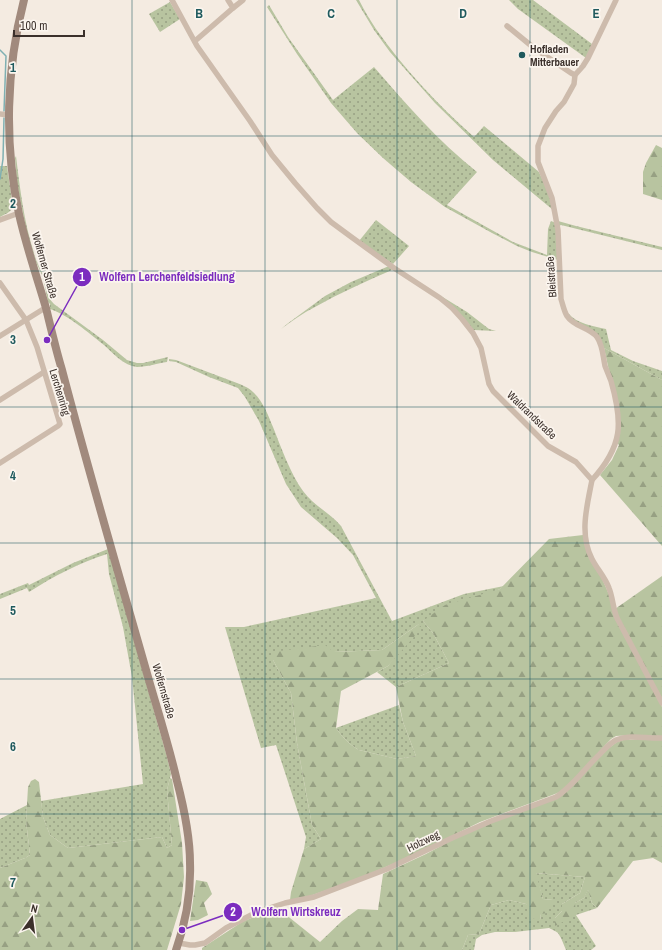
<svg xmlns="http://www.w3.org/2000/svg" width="662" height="950" viewBox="0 0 662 950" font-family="'Archivo Narrow',sans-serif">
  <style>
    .grass { fill: url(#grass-dots) }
    .forest { fill: url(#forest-firs) }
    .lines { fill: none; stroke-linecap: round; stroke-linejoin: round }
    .stream { stroke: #7fb0b2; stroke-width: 1.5 }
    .minor { stroke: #cdbbac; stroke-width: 5.5 }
    .secondary { stroke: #a18a7d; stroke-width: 8 }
    .grid { fill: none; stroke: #1f5a5e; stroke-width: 1; stroke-opacity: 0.55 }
    .poi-dot { fill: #1f5a5e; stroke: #fbf5ee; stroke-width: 1.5 }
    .labels { text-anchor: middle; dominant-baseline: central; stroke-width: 3.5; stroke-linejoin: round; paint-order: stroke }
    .poi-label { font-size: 11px; font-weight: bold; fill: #3b302b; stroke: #fbf5ee; text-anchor: start }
    .street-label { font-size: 11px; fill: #3b302b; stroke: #fbf5ee }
    .grid-label { font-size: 13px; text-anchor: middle; font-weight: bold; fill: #1f5a5e; stroke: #fbf5ee; stroke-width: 3.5; stroke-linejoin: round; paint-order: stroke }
    .leader { fill: none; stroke: #7b2cbf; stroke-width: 1.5 }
    .callout-dot { fill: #7b2cbf; stroke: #fbf5ee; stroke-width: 1.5 }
    .mark-label { font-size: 12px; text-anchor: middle; font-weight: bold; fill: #fff }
    .callout-label { font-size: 12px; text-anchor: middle; font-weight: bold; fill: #7b2cbf; stroke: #fbf5ee; stroke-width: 3.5; stroke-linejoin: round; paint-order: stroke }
  </style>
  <defs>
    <pattern id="grass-dots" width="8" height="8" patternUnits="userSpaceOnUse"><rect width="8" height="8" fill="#b8c4a0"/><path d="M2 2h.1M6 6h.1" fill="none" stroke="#97a083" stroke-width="1.8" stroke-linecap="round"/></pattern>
    <pattern id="forest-firs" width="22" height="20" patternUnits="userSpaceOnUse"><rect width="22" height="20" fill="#b8c4a0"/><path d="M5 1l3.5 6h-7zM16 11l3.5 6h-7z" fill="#97a083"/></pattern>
  </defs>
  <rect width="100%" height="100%" fill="#f4ebe1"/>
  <g class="grass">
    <path d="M356,0H359C364,10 370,20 376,29C404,69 438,105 474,137L484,126L539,172L549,194L553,210L493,160L435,103L390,52L374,30Z"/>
    <polygon points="509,0 533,0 592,44 586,58 518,9"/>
    <polygon points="170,2 180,19 160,32 149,14"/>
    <path d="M269,5L288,37L333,100L374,67C406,104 438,141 477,172L447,205L513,242L547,255L548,229L551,221L556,223L558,260L532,252L517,246L492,233L445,207L411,182L383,158L357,133L331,103L297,54L267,7Z"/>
    <path d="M16,156C20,189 24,222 34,253C36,262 41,270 45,279C48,289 45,295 54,304L103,340L127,360L137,363H143L168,357L167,362C158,363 147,367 137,367C124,366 113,353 104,345C89,333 68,315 50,309V304L48,302L43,277L36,262L27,233L17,184L15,158Z"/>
    <path d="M0,166H7L13,207C10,213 5,214 0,217Z"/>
    <polygon points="376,220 409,246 393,264 359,241"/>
    <polygon points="558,221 576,226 662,247 662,250 561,225 559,226"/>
    <path d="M389,266L392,270C366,281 340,293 315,307C303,313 292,321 281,329L287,324L325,296L351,282Z"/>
    <polygon points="441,296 467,312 489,329 496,331 473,330"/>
    <path d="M568,313C577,324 593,326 606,329L611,350L633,361L662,371V380L604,348L600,340L571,319Z"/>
    <path d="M169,359L176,360L237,383C242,385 248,387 253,392C263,401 268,415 273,427C281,447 290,473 303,491C313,505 330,513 341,526L392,621L464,594L504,586L500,589L423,621L433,633L449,663L396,687L377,672L388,666L419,624L382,650L334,652L273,660L291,693L297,743L312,825L321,839L304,849L306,837L276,745L261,748L225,627H244L376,598L353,555L337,538L301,507L286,484L259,421L245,397L238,388L209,377L176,362L169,361Z"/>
    <path d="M108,549L167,757L171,774L167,790L172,845L167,848L162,837L68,848L50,835L43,817L41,801L143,784L132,677L123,627L109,574L107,554C79,563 54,576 29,592L27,588L0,599V594L28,583L29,585L73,563Z"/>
    <path d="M399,705L403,722L416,756L397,759L359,750C350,745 342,737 336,728Z"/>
    <polygon points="27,805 26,821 30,855 25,858 0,868 0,819"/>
    <polygon points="535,873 585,877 580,893 562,904 562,911 555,918 555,926 575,903 584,898 588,889 592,903 597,908 576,915 596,946 591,950 566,950 561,938 558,933 555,931 549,928 515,932 495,932 482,935 476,939 474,950 462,950 468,935 479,934 491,905 509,900 526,904 540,920 541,914 553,900 543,899"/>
  </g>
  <g class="forest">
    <polygon points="656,145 662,148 662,200 643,194 643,172 646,163"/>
    <polygon points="604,348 662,380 662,546 600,475 612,460 619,445 617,443 621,425"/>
    <path d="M583,535L611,599L662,707V736L631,735L616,736L611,739L596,755L564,790L555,794L480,822L409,857L355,880L304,898L290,900L291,892L304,849L321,839L312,825L297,743L291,693L273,660V654L280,651L325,645L334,652L382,650L419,624L421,627V629L388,666L341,691L336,728C342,737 350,745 359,750L397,759L416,756L403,722L396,687L449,663L433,633L423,621L445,605L500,589L549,539Z"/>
    <polygon points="662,576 662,699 619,618 615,609"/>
    <polygon points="641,739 662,740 662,863 653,858 633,861 597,908 592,903 588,890 584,898 575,903 576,915 555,926 555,918 562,911 562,904 580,893 585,877 536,873 543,899 554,900 547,913 541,914 540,920 530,918 526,904 509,900 491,905 479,934 468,935 462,950 202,950 202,948 242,922 274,908 285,914 320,942 342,921 358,909 378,910 383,874 426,854 452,840 493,822 557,798 609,748 617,742 623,740"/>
    <polygon points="170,778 172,779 182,843 184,877 181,904 167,950 0,950 0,868 25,858 30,855 26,821 28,787 31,781 35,779 39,782 43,817 50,835 68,848 162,837 167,848 172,845 167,790"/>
    <polygon points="196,880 207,882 212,894 204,903 208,915 198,920 190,921"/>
  </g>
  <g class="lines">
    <g class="stream">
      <polyline points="0,50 6,56 4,111"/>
      <polyline points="0,179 3,159 4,118"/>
    </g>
    <g class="minor">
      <path d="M172,0L197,46L250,121L272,155L295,183L317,208L331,222L350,236L394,268L440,298L452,308L462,319L473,333L481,348L489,384L493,391L548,446L576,462L592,480C587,506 579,534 592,559C597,569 605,577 609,588C613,598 613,609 617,618L662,703"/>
      <polyline points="233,8 243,0"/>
      <polyline points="507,26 534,48 571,73 575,75"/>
      <polyline points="195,41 233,8 228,0"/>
      <polyline points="0,114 9,115"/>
      <polyline points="0,220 19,213"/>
      <polyline points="0,283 26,320 37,347 60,424 58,426 0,463"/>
      <polyline points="0,336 45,308"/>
      <polyline points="0,400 44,372"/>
      <path d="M592,480C623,446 623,423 611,381C609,376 607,371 605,366C603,357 603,346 597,337C589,327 574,327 567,316C564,311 563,305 561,299L558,230L552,198L538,162V146L545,128L556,111L564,102L574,84L575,75L583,66L588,58L616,0"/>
      <path d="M179,943L190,945H195L205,943L226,928L257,912L285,903L314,897L387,869L452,838L491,821L556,797C573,786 585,768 600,754C605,749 610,743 616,740C630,734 647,739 662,738"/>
    </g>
    <path class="secondary" d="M24,0C6,69 4,144 19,214C26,246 37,277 46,308C51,329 56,350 62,370C89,473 119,575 148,677C158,712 169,746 177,781C184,808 190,835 190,863C191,892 186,922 176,950"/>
  </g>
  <path class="grid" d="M132,0V950M265,0V950M397,0V950M530,0V950M0,136H662M0,271H662M0,407H662M0,543H662M0,679H662M0,814H662"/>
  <circle class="poi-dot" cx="522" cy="55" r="4"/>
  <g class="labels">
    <g class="poi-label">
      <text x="530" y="49">Hofladen<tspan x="530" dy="13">Mitterbauer</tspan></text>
    </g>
    <g class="street-label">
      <text transform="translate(45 265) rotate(74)">Wolferner Straße</text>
      <text transform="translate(551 277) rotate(-94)">Bleistraße</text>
      <text transform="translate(60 392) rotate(73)">Lerchenring</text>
      <text transform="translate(532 415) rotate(44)">Waldrandstraße</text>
      <text transform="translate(164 691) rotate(74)">Wolfernstraße</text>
      <text transform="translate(423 841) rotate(-26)">Holzweg</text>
    </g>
  </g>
  <g class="grid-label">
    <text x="199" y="18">B</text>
    <text x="331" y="18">C</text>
    <text x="463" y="18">D</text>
    <text x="596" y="18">E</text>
    <text x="13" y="72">1</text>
    <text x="13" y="208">2</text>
    <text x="13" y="344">3</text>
    <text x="13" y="480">4</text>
    <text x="13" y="615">5</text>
    <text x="13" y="751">6</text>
    <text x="13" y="887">7</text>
  </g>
  <path class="leader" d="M47 340L82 277M182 930L233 912"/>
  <g class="callout-dot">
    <circle cx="47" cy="340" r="4"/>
    <circle cx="182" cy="930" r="4"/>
    <circle cx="82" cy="277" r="10"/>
    <circle cx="233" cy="912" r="10"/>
  </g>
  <g class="mark-label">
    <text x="82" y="281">1</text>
    <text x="233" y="916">2</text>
  </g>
  <g class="callout-label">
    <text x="167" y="281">Wolfern Lerchenfeldsiedlung</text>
    <text x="296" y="916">Wolfern Wirtskreuz</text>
  </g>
  <g transform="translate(32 918) rotate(14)" stroke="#fbf5ee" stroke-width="3" paint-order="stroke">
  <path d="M0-3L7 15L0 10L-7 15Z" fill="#3b302b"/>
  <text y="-6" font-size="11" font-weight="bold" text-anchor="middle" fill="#3b302b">N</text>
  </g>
  <path d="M14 30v6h70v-6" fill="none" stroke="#3b302b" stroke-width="2"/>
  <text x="20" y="30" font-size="12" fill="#3b302b" stroke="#fbf5ee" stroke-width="3" paint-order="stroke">100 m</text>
</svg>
